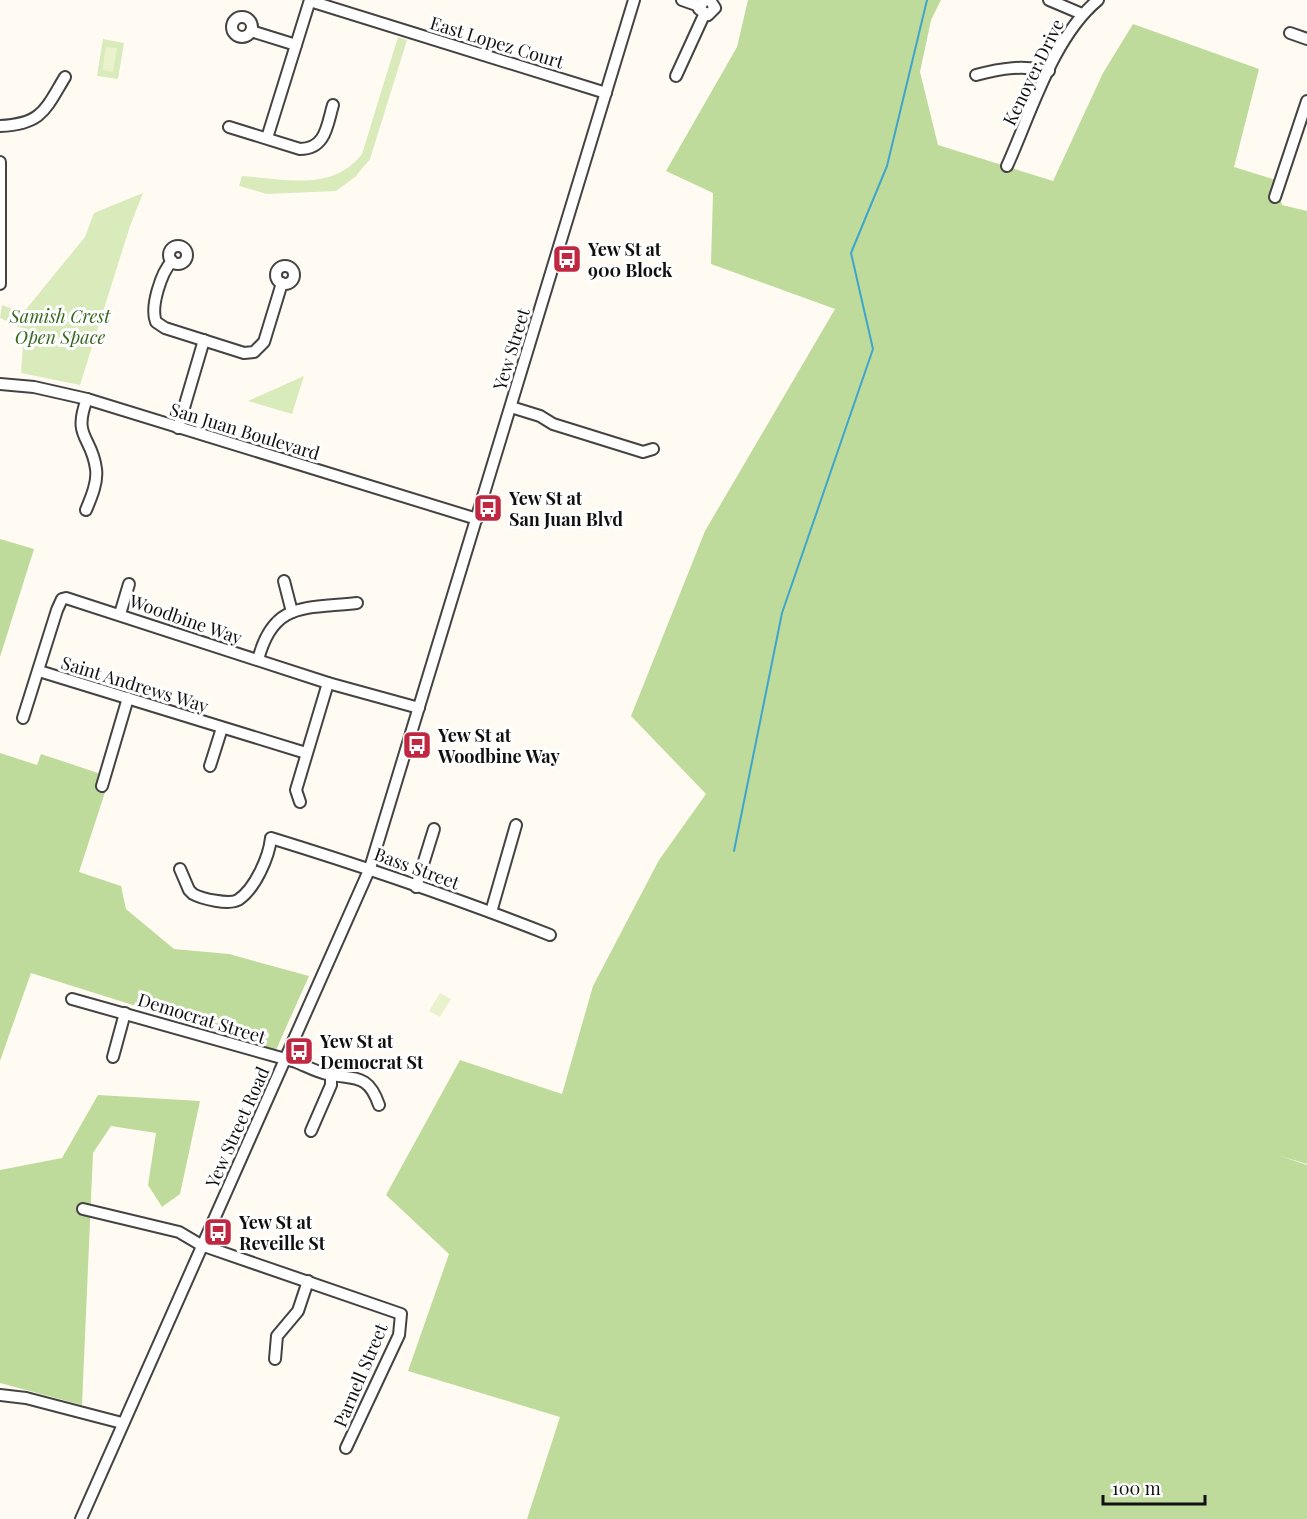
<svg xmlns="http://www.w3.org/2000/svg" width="1307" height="1519" viewBox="0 0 1307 1519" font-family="'Playfair Display',serif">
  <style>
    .green { fill: #d9eabb }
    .forest { fill: #bfdb9b }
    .pitch { fill: #e9f1cd }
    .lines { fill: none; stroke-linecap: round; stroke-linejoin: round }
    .stream { stroke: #3ea5cd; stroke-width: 2 }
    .minor-casing { stroke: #434343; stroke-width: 14 }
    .minor { stroke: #fff; stroke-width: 10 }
    .labels { text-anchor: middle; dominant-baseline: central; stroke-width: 6; stroke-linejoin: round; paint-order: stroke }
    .street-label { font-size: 18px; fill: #101010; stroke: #fff }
    .poi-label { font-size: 18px; font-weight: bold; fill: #101010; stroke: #fff; text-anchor: start }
    .park-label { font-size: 18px; font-style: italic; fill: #37681f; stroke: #fff }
  </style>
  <rect width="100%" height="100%" fill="#fffbf2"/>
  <g class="green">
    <path d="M398,37L407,40L370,159L355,177L336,191L267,194L239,186L242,176C284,179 333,192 362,154Z"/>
    <polygon points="103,39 124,43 118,79 97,76"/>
    <polygon points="143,193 130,226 80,385 21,373 24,329 0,318 2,305 23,313 85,237 94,213"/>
    <polygon points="304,376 292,414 248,401"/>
  </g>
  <g class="forest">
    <polygon points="748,0 941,0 931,20 920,72 938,145 1053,181 1103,73 1133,24 1259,69 1234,167 1276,180 1282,205 1307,211 1307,1164 1280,1156 1307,1165 1307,1519 527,1519 560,1417 408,1371 449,1254 386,1195 460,1060 562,1094 593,986 659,860 706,794 631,716 705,531 835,309 711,264 713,193 666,171 737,47"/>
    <polygon points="0,539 34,549 0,657"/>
    <polygon points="0,753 37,765 41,754 110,777 79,872 121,886 126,909 174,949 229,954 309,976 276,1050 31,973 0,1061"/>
    <polygon points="98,1095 200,1101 180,1194 162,1207 148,1185 156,1133 111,1126 93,1153 82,1405 0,1383 0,1170 62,1158"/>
  </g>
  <g class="pitch">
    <polygon points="106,47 117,48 113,72 102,70"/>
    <polygon points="440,993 451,999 440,1017 429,1011"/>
  </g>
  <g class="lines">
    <polyline class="stream" points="734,851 782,613 873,349 851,253 887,166 927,0"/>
    <g class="minor-casing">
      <g id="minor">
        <polyline points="682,0 699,6"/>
        <polyline points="704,0 699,9 708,15 715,8 710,0"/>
        <polyline points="1049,0 1082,14"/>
        <polyline points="310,1 606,93"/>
        <circle cx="242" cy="27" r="10"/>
        <polyline points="251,31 296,45"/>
        <polyline points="1290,33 1307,39"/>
        <path d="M976,75C1002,68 1023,65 1049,71"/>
        <polyline points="676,76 704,15"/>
        <path d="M0,126C42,124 45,110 65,77"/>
        <path d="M229,127L300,149C326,149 327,125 333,105"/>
        <polyline points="267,138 310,0"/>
        <polyline points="0,162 0,284"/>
        <path d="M1007,166C1031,113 1053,37 1098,0"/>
        <polyline points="1275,197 1307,101"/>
        <circle cx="178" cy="255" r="9"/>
        <path d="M172,261C161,273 150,307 156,322L165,328L244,353L254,352L264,342L282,283"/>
        <circle cx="285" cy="275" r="9"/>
        <polyline points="0,384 34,387 87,399 477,519"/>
        <polyline points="511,407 540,416 553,424 643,452 653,449"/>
        <polyline points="178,428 204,340"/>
        <path d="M86,510C91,498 98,482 96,469C92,436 72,438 87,399"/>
        <polyline points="284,581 292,612"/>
        <polyline points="120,614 129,584"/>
        <path d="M258,660C273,601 305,609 357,603"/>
        <polyline points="39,671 306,753"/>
        <polyline points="23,718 57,610 62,599 66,598 328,683 419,708"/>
        <polyline points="210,766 222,728"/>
        <polyline points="102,786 128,698"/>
        <polyline points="300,802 296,790 328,683"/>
        <path d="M180,869L189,890L193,894C202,899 229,905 238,900C255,889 269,857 271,838C365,867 459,899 550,935"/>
        <polyline points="416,887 434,829"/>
        <polyline points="491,912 516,825"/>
        <path d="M72,999L296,1062C306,1066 317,1072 327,1074C355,1080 368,1073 379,1105"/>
        <polyline points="113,1057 125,1013"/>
        <polyline points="311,1131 331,1085 331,1075"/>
        <polyline points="83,1209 179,1232 201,1245 401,1314 399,1335 346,1448"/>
        <polyline points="275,1359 277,1336 298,1311 308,1281"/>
        <polyline points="0,1395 26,1398 122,1423"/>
        <polyline points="81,1519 370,868 634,0"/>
      </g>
    </g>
    <use href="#minor" class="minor"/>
  </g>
  <defs>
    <g id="bus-square" transform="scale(1.5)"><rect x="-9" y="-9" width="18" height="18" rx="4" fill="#c02741" stroke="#fff"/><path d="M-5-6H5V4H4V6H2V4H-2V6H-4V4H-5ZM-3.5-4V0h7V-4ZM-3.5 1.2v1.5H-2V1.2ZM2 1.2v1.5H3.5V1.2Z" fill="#fff"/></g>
  </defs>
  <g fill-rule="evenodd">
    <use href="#bus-square" x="567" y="259"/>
    <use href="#bus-square" x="488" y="508"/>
    <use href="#bus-square" x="417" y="745"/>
    <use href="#bus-square" x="299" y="1051"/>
    <use href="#bus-square" x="218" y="1232"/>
  </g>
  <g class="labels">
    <g class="street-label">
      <text transform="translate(497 42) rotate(17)">East Lopez Court</text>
      <text transform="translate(1033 72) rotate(-64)">Kenoyer Drive</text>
      <text transform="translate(511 349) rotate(-73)">Yew Street</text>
      <text transform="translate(245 431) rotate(17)">San Juan Boulevard</text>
      <text transform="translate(186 619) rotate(19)">Woodbine Way</text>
      <text transform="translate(135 684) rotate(17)">Saint Andrews Way</text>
      <text transform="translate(417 868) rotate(20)">Bass Street</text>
      <text transform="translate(202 1018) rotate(17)">Democrat Street</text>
      <text transform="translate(237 1127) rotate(-66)">Yew Street Road</text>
      <text transform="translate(360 1375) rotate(-67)">Parnell Street</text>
    </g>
    <g class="poi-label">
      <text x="588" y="249">Yew St at<tspan x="588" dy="21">900 Block</tspan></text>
      <text x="509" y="498">Yew St at<tspan x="509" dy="21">San Juan Blvd</tspan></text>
      <text x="438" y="735">Yew St at<tspan x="438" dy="21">Woodbine Way</tspan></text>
      <text x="320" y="1041">Yew St at<tspan x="320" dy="21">Democrat St</tspan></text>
      <text x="239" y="1222">Yew St at<tspan x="239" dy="21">Reveille St</tspan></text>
    </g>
    <g class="park-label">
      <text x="60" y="316">Samish Crest<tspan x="60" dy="21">Open Space</tspan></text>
    </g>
  </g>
  <path d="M1103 1495v9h102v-9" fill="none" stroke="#101010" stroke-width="3"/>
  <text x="1112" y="1495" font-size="18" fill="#101010" stroke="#ffffff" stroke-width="4.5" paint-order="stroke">100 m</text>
</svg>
